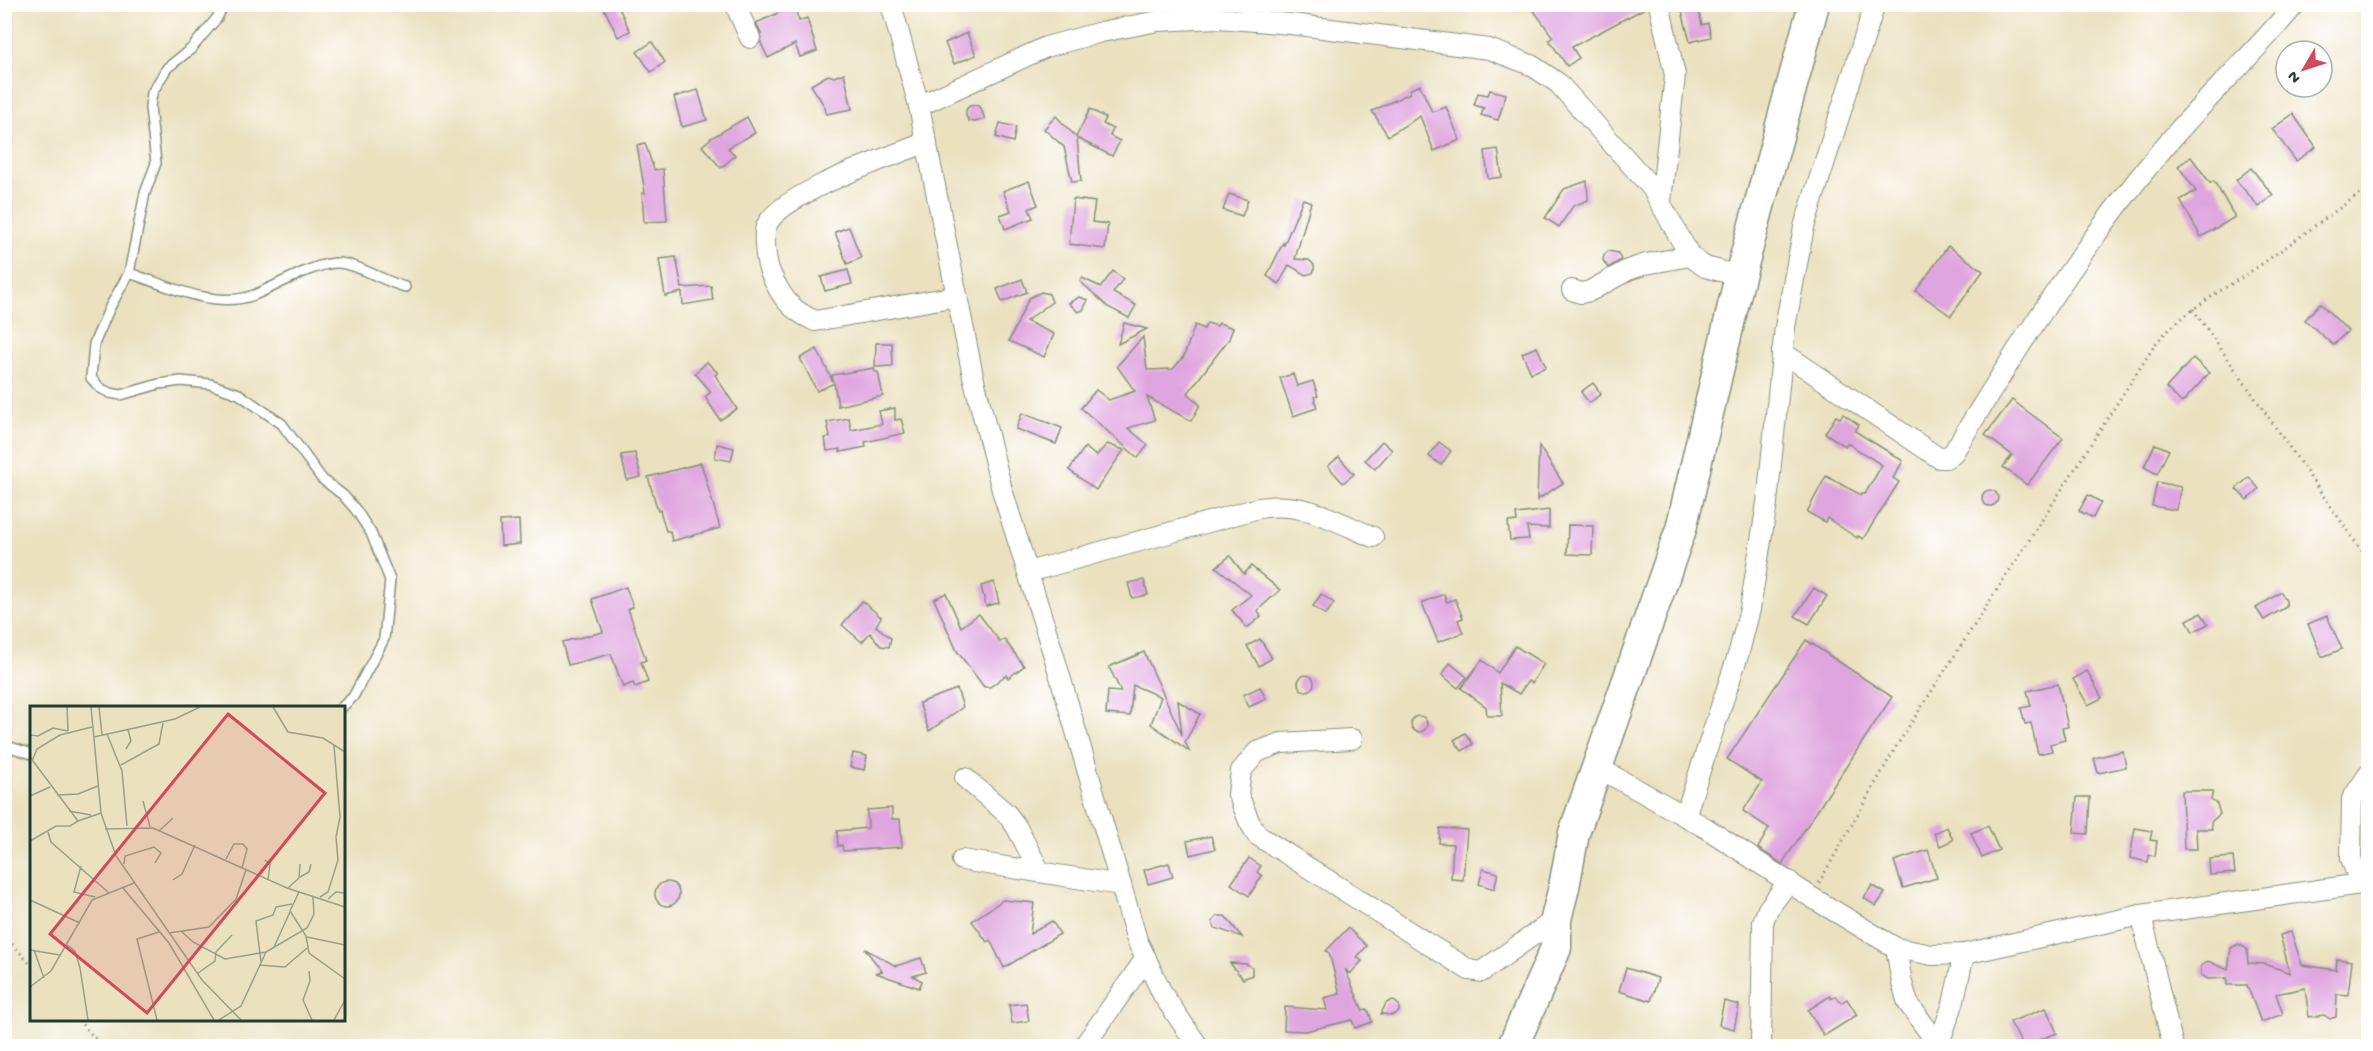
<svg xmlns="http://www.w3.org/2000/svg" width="2373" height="1051" viewBox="0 0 2373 1051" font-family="'Gochi Hand',sans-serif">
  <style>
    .building { fill: #dfa5df }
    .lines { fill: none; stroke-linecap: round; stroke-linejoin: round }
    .service-casing { stroke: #858f7a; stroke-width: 12 }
    .minor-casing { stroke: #858f7a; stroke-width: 22 }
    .primary-casing { stroke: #858f7a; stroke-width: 33 }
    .path { stroke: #858f7a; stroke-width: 3; stroke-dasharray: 1.5 4.5; stroke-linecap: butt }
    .service { stroke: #fff; stroke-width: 9 }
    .minor { stroke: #fff; stroke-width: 20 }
    .primary { stroke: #fff; stroke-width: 30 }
    .inset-road { fill: none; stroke: #999f87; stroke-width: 1.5 }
    .view { fill: #d1495b; fill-opacity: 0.15; stroke: #d1495b; stroke-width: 3 }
    .inset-edge { fill: none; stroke: #1f3d34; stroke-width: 3 }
  </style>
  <rect width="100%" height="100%" fill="#fff"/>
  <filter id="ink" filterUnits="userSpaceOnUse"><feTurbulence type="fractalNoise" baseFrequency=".0167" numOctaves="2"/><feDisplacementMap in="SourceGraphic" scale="12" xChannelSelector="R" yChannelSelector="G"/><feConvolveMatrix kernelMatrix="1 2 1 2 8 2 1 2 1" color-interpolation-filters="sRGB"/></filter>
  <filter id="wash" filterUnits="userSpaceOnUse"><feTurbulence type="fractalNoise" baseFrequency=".008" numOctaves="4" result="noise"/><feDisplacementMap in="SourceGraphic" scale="24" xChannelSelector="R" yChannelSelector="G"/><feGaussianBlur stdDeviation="1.35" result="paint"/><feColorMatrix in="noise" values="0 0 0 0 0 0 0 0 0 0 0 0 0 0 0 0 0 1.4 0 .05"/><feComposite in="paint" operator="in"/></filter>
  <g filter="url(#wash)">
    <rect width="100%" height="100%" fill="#ebe1bf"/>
    <g id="blocks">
      <g class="building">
        <polygon points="602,4 617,4 630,31 618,37"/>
        <polygon points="1546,4 1647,4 1647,7 1572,47 1579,58 1567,66 1549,40 1553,37 1534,11"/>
        <polygon points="1691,4 1697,4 1702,25 1708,23 1711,37 1690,42 1681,7"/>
        <polygon points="794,6 799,21 807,18 817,51 800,57 795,44 768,58 761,43 761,34 756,23"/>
        <polygon points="967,33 976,55 954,64 945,43"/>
        <polygon points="652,42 665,62 651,72 637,52"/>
        <polygon points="844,73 852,109 826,114 825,107 811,85 828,75 834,77"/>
        <polygon points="1420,85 1432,112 1446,107 1460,140 1434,151 1420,116 1388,136 1372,111 1410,93 1409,90"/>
        <polygon points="698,90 707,120 682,127 674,97"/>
        <polygon points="1490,90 1506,94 1498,120 1481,115 1484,108 1474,105 1478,93 1488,95"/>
        <polygon points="977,105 981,109 985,119 975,122 969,121 966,116 966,110 969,106"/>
        <polygon points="1090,109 1106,118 1103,124 1113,129 1110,136 1120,141 1112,156 1077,138 1081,181 1072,182 1064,147 1044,129 1056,116 1076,137"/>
        <polygon points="2293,114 2316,147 2296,161 2272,129"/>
        <polygon points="747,117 755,133 728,148 735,155 721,168 702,146 711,138"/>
        <polygon points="1000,123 1016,127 1013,142 996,137"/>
        <polygon points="645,143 654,170 663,169 667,221 644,222 642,193 645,193 637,145"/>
        <polygon points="1498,149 1502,177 1488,179 1485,151"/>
        <polygon points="2191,157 2210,183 2214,181 2235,217 2201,237 2180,200 2196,191 2178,166"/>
        <polygon points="2251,168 2273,195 2259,207 2236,180"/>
        <polygon points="1029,181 1038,205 1029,209 1033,218 1005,229 1000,215 1011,211 1003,191"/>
        <polygon points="1587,181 1588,200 1573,206 1559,227 1545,218 1564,189"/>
        <polygon points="1229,194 1248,200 1242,216 1223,210"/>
        <polygon points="1073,199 1095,202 1092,222 1108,224 1105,249 1069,244"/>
        <polygon points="1303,199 1311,202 1295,259 1309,260 1314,265 1314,270 1313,273 1306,275 1289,265 1279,284 1267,276 1283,243 1284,245"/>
        <polygon points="849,227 861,258 847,264 835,232"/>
        <polygon points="1948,246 1983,271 1951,316 1916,291"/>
        <polygon points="1608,251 1618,253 1621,260 1608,268 1603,260 1604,255"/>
        <polygon points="676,257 682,288 711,286 713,300 683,305 682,292 665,296 659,259"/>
        <polygon points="848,270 852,284 825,291 821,277"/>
        <polygon points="1113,271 1123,279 1113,293 1136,305 1129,318 1108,307 1080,281 1082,278 1101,287"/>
        <polygon points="1022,279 1027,292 1002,302 997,289"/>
        <polygon points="1041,292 1049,294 1052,302 1026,321 1054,334 1044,357 1009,341 1029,298"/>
        <polygon points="1079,297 1088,300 1083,310 1078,312 1069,303"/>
        <polygon points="2320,303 2348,331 2333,345 2305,320"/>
        <polygon points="1124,323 1147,329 1118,344"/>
        <polygon points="1207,323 1217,326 1219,323 1233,328 1229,339 1188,393 1200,405 1191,421 1147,397 1155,420 1128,428 1148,445 1138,458 1081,408 1096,390 1109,400 1135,391 1117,366 1143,337 1147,370 1173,369 1184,356 1195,325 1204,329"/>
        <polygon points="876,343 892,343 893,366 875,367"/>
        <polygon points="1537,347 1546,367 1531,373 1522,353"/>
        <polygon points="817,349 833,382 832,375 874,368 875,372 878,372 883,396 838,406 834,383 817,391 800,358"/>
        <polygon points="2193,358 2209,373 2182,403 2166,388"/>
        <polygon points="707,362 718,373 715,375 737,409 720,420 705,397 711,392 695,373"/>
        <polygon points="1293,374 1297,386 1313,381 1318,396 1314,397 1317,408 1293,416 1280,378"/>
        <polygon points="1593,383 1601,394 1589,403 1581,392"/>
        <polygon points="2012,400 2063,438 2027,485 2003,467 2012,455 1985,435"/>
        <polygon points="895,408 895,420 901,419 905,433 865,442 866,447 840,452 840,449 827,451 825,438 830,437 827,422 849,418 851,430 882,424 879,411"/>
        <polygon points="1022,413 1062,428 1056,444 1016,429"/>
        <polygon points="1843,414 1859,425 1855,431 1903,461 1893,478 1899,482 1863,539 1858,536 1857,538 1827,518 1825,522 1807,512 1826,476 1861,495 1862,493 1865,494 1882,465 1847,443 1845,446 1825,433 1836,416 1840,418"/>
        <polygon points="1382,441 1392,450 1375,469 1365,460"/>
        <polygon points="1439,442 1451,451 1441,465 1429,456"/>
        <polygon points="717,444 734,448 731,461 715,458"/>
        <polygon points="1107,444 1124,450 1096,490 1069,470 1085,447 1096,456"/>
        <polygon points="2155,444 2169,450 2157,474 2144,467"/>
        <polygon points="1539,446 1563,483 1537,500"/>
        <polygon points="635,453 641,477 627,480 621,455"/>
        <polygon points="1339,457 1354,474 1343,483 1328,466"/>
        <polygon points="701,463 720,528 672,541 670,531 666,531 660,510 658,511 648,477"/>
        <polygon points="2249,477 2259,489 2247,500 2236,489"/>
        <polygon points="2157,482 2181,487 2176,510 2152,506"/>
        <circle cx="1990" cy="498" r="8"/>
        <polygon points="2088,495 2101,502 2093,518 2079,511"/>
        <polygon points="1549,510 1549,528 1527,527 1529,539 1510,540 1508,522 1517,521 1516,514"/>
        <polygon points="519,520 520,544 501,546 500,521"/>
        <polygon points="1568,525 1593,526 1592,555 1567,554"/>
        <polygon points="1230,556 1244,574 1251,566 1280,590 1258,610 1261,617 1247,628 1232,610 1251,595 1216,567"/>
        <polygon points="1144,580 1148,595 1132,598 1128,583"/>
        <polygon points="994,582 999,603 986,606 981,586"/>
        <polygon points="626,587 633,607 628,609 646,660 641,662 648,682 635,687 633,683 623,687 611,654 568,665 562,642 603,632 592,599"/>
        <polygon points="1814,588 1827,596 1809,624 1795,616"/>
        <polygon points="2281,592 2286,601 2286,607 2264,620 2256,608"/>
        <polygon points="946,593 961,627 979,614 1000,642 1004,639 1024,666 1008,678 1006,675 990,687 984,687 957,651 934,599"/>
        <polygon points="1321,594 1334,603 1326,615 1313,606"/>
        <polygon points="1444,594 1447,602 1455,599 1463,618 1458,620 1463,633 1438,642 1422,603"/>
        <polygon points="862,601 881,617 876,626 891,638 889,647 881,646 870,633 862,642 842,625"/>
        <polygon points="2201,613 2208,624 2193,632 2187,620"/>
        <polygon points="2327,616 2342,649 2322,657 2308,624"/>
        <polygon points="1260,639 1272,658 1259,666 1247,646"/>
        <polygon points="1806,640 1892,697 1782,864 1758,848 1769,828 1743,811 1762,782 1727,759"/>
        <polygon points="1515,646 1544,664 1532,683 1528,681 1519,694 1500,683 1502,716 1487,716 1486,707 1461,688 1482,660 1498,673"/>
        <polygon points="1144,652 1182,735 1178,701 1200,714 1185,742 1189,751 1151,724 1161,697 1133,685 1130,716 1106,714 1108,691 1121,692 1109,667"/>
        <polygon points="1450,663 1467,677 1458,688 1442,675"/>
        <polygon points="2087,671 2102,698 2088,705 2073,679"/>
        <circle cx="1306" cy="683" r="8"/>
        <polygon points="2058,684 2068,727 2062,728 2065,740 2050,744 2052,751 2038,754 2031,723 2025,724 2021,708 2031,706 2027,691"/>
        <polygon points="1260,687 1266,699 1249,707 1243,695"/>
        <polygon points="957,689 963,707 929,731 919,703"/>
        <circle cx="1419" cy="724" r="8"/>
        <polygon points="1465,733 1473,744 1462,751 1454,740"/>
        <polygon points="2123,751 2126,767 2098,773 2094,758"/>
        <polygon points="853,753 867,756 864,770 850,767"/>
        <polygon points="2182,791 2213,791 2211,800 2217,804 2220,814 2211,822 2212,829 2196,829 2197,849 2184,849"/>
        <polygon points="2077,797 2090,797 2088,834 2074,833"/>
        <polygon points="892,808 892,819 900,819 902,847 843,851 842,845 838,846 837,831 868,828 867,810"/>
        <polygon points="1988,826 1999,850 1982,858 1971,833"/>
        <polygon points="1947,827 1953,840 1940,846 1934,833"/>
        <polygon points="1440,828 1467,830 1463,880 1451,879 1453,844 1439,843"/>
        <polygon points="2135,828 2152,831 2150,840 2157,841 2155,856 2149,855 2148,862 2130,858"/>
        <polygon points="1211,836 1215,849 1190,855 1187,841"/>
        <polygon points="1928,850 1937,878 1903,888 1894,861"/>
        <polygon points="2233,857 2235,873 2210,875 2209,859"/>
        <polygon points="1249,858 1261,866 1257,872 1262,876 1249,896 1231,884"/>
        <polygon points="1169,863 1173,877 1148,884 1144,870"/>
        <polygon points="1483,869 1498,873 1494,889 1479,884"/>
        <circle cx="667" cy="894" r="12"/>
        <polygon points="1872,885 1885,893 1876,906 1864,898"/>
        <polygon points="1003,900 1034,903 1030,934 1052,921 1060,934 1004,968 990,940 987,942 972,921"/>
        <polygon points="1218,916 1225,916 1242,937 1215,928 1212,922"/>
        <polygon points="1348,928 1367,946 1357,957 1362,961 1350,974 1345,969 1363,1011 1366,1009 1369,1012 1372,1022 1355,1028 1352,1020 1306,1031 1284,1030 1285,1007 1327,1010 1324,998 1340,994 1329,953 1326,951"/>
        <polygon points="2291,932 2302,965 2336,970 2337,959 2352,961 2348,995 2337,994 2336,1017 2330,1019 2324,1015 2309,1017 2305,988 2276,994 2283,1014 2261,1022 2247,985 2227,985 2227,978 2208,979 2201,975 2201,966 2208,961 2228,970 2231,948 2239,944 2247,949 2248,963 2265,964 2290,973 2280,935"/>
        <polygon points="865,949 896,966 921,958 926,972 913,976 922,981 919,988 876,973 882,971"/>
        <polygon points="1230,963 1247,964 1252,968 1252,975 1243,979"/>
        <polygon points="1626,968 1658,978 1651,1001 1619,991"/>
        <polygon points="1830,996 1831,999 1836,996 1841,1003 1847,999 1857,1015 1824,1036 1808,1010"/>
        <polygon points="1393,1000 1399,1005 1399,1012 1392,1015 1381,1014 1386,1003"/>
        <polygon points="1724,1001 1739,1005 1734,1029 1719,1025"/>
        <polygon points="1026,1003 1029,1021 1012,1023 1009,1005"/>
        <polygon points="2046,1008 2057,1033 2023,1046 2010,1022"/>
      </g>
    </g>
  </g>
  <g filter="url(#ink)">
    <use href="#blocks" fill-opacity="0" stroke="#858f7a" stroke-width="1.5"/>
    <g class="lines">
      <g class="service-casing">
        <g id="service">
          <polyline points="224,4 217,18 191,49 167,68 152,93 150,107 156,163 145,193 129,273 110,307 94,344 91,378 100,388 110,393 121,395 159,384 181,381 210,384 239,394 282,424 322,479 343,495 356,510 371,533 390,580 384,639 353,697 341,708"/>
          <path d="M129,273C167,285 214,310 254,295C277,286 312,264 336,263C354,262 385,282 405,287"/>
          <polyline points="4,745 32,754"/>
        </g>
      </g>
      <g class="minor-casing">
        <g id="minor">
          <polyline points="737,4 738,11 750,38"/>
          <polyline points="891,4 919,106 973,376 1002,490 1054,656 1137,940 1163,995 1198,1046"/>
          <polyline points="1659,4 1675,75 1661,201"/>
          <polyline points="919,106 1046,47 1101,32 1158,21 1218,18 1291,24 1489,49 1531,65 1558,83 1652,188 1690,256 1705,267 1740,276"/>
          <path d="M927,142C893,156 777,194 766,227C763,236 766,263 770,272C781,297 790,310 815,321L957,296"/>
          <polyline points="1572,290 1581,293 1590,291 1628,270 1646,264 1690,256"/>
          <path d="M1782,352L1939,458H1946L1953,453C2014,353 2077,254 2151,163C2195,107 2250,60 2295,4"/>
          <path d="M1028,572L1259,508C1303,501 1333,520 1373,537"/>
          <polyline points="1352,739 1281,743 1257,752 1241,771 1238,794 1249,821 1257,835 1469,970 1481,972 1556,919"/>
          <polyline points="1597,767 1706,828 1811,897 1896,948 1932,955 1964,954 2141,915 2368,883"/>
          <polyline points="965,778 1006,813 1016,826 1040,872"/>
          <polyline points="1685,816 1739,652 1750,609 1767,503 1785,327 1804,227 1875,4"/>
          <polyline points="962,860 1121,885"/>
          <polyline points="2360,884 2351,858 2352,799 2368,775"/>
          <polyline points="2141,915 2173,1046"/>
          <polyline points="1896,948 1902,983 1908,1003 1939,1046"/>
          <polyline points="1084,1046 1146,958"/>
          <polyline points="1761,1046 1763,922 1768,909 1789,881"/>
          <polyline points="1938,1046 1953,1004 1964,954"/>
        </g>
      </g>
      <g class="primary-casing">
        <polyline id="primary" points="1513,1046 1556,948 1556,919 1564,887 1574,833 1681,529 1740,276 1814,4"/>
      </g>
      <g class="path">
        <polyline points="2193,309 2368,560"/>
        <path d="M1819,883L1897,745L2156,343C2185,310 2223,290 2259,266C2296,240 2332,213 2368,188"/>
        <polyline points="4,935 32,966"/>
        <polyline points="78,1020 102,1046"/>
      </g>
      <use href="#service" class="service"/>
      <use href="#minor" class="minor"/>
      <use href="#primary" class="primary"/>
    </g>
  </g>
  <g transform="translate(30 706)">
    <rect width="315" height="315" fill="#ebe1bf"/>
    <path class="inset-road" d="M37,1L38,25M61,1L71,107L86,150L172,274L211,314M69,1L72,29M243,1L258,26L293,32L315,46M77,28L92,65L97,120M0,29L8,30L23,22L38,25M64,31L145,13L170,1M96,43L101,35L98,24M0,51L48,115L71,107M2,55L7,43L30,29L62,21M91,59L129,38L133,17M27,89L48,88L68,80M0,90L20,81M113,95L120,121M39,105L61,109M75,123L123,122L257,182L315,201M129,125L143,112M18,126L21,136L79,187M0,135L26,120H40L48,115M196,153L204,138H213L217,143L212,162M235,154L240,158L238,174M94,158L95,150L124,141L131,147L125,157M51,160L44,186L65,191M270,171L279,166L281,158M143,174L152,168L165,139M93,182L139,237L184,314M258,182L269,172L270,158M269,186L260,205L276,230L279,247L315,273M290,191L298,186L308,154L306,131L310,111L304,40M298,193L306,186L315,187M0,194L50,217M152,226L163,236L195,253L236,246L277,222L284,208L283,191M139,227L179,221L206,193L216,164M277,231L315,239M37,239L45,245L50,262L58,314M244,241L260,206M0,244L30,249M4,244L14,272M231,256L226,215L243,209L246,201L262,198M229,259L255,261L277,242M279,265L280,275L273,294L282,314M168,267L185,255L186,246L202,229M0,281L21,265L62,194L104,177M127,314L107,233L129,226M189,314L211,300L236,246M304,314L315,294"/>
    <path class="view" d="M198,8L295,87L117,307L20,228Z"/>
    <rect width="315" height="315" class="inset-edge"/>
  </g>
  <rect width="2373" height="1051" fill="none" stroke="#fff" stroke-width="24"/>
  <g transform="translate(2304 69) rotate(231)"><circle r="28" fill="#ffffff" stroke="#a5b1ae" stroke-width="1.5"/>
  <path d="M0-4.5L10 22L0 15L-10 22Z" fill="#d1495b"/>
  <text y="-9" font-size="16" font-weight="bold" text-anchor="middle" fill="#1f3d34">N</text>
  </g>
</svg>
